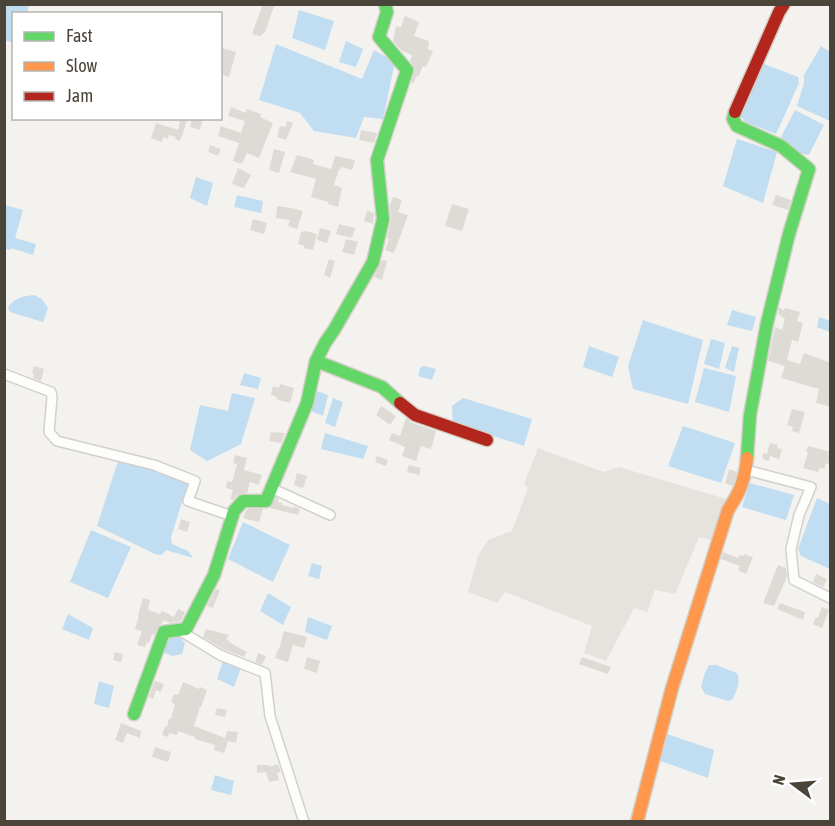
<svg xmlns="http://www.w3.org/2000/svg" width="835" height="826" viewBox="0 0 835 826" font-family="'Asap Condensed',sans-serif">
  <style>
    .industrial { fill: #e6e2de }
    .water { fill: #c0ddf1 }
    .building { fill: #dedbd6 }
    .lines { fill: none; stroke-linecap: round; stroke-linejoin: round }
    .street-casing { stroke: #d2d0cb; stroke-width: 12 }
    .fast-casing { stroke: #d3cfc5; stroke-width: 15 }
    .slow-casing { stroke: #d3cfc5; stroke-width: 15 }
    .jam-casing { stroke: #d3cfc5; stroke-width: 15 }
    .street { stroke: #fdfdfc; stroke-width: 9 }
    .fast { stroke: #63d668; stroke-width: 12 }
    .slow { stroke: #ff974d; stroke-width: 12 }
    .jam { stroke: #b3261e; stroke-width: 12 }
  </style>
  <rect width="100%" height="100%" fill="#f4f2ee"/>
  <polygon class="industrial" points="538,448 603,472 619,467 726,499 714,541 699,537 675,594 655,590 647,612 634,608 606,661 584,653 592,626 505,592 497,603 468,592 478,556 488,540 512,531 528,488 524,484"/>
  <g class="water">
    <polygon points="4,5 29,5 27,13 14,14 13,43 5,40"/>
    <polygon points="299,10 334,21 325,50 292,38"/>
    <polygon points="346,41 363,49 356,67 339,62"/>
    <polygon points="276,44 362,79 374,50 395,62 383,119 364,117 356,138 314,131 300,113 259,100"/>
    <polygon points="821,46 830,52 830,121 797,106 804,83 804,75"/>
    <polygon points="764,64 798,77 799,83 776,134 746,122 740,116"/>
    <polygon points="795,110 824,125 809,155 798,153 780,139"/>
    <polygon points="737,139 777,152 763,203 723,186"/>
    <polygon points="196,177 213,183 207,206 190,198"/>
    <polygon points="237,195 263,201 261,213 234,207"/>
    <polygon points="5,205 23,210 15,238 36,244 33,255 11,248 10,250 5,249"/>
    <path d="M34,295L42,299L48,308L43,322L10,312L8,307C15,298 23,296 34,295Z"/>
    <polygon points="732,310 756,317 752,331 727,325"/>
    <polygon points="819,317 830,321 830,332 817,327"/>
    <polygon points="643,320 703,340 688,404 633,389 628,366"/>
    <polygon points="711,339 725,343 719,369 704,364"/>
    <polygon points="589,346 619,357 612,377 583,367"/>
    <polygon points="732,346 739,348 734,372 725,368"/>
    <polygon points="424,366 436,369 432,380 418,376 420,368"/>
    <polygon points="704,368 736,376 729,412 695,402"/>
    <polygon points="244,373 261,378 258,389 240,385"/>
    <polygon points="317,391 328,395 323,416 311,411"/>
    <polygon points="232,393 255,398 241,444 207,461 190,450 200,405 228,411"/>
    <polygon points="333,398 343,402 335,427 325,423"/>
    <polygon points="463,398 532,419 524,446 453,423 452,406"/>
    <polygon points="683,426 735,443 721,483 668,466"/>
    <polygon points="325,433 368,446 363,459 321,449"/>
    <polygon points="118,461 143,465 188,483 171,537 172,544 188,551 193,558 166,550 162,555 155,554 97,526"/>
    <polygon points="750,483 794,495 786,520 742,507"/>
    <polygon points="817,498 830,504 830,569 801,556 798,549"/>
    <polygon points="243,522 290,545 273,582 228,559"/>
    <polygon points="91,530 131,547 108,598 70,582"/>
    <polygon points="312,563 322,566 319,579 308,576"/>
    <polygon points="268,593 291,607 283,625 260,611"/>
    <polygon points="68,614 93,628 89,640 62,629"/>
    <polygon points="308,617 332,626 327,640 305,632"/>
    <polygon points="178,635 185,643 182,654 172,656 162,652 167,636"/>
    <polygon points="223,661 241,668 234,687 217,679"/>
    <path d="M709,665H716L737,673C741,681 736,693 732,700L728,701L705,694L701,687L705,673Z"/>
    <polygon points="99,681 114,686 109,708 94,704"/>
    <polygon points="664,733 714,750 708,778 658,760"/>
    <polygon points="215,775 234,781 231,795 211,790"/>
  </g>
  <g class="building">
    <polygon points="263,4 275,4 265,32 260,36 252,34"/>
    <polygon points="405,16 419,22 414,36 429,41 428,49 433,51 426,67 423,66 418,77 416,76 414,83 411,83 415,69 410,61 412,55 402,51 393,41 396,26 401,27"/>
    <polygon points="222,48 236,52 229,77 220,74 220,52"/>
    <polygon points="231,107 246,113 247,109 261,114 260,117 273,123 259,158 247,153 242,164 233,161 239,143 218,136 221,126 241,133 245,121 228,116"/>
    <polygon points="192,118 203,118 200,130 190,127"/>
    <polygon points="180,120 187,121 180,141 175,139 176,137 169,135 168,139 163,137 162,142 151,138 156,123 178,130"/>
    <polygon points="287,121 293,123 286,140 277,137 280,126 285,127"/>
    <polygon points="361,130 377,133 374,143 359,140"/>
    <polygon points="210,145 221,149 218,156 208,152"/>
    <polygon points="274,149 285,152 279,173 269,170"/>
    <polygon points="297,155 314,160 313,164 331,169 335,156 355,160 352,170 341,167 340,170 339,169 334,185 342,188 338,207 328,204 328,202 311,197 316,179 290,172"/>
    <polygon points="238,168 251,175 244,188 232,184"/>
    <polygon points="776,195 791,200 788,210 772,205"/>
    <polygon points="393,197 402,200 398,212 408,215 394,253 385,250 389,239 387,238 391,219 390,205"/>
    <polygon points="452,204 469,209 462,231 445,226"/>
    <polygon points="277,206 292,208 303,211 297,229 288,226 290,220 276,218"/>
    <polygon points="367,211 374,213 373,224 364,221"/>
    <polygon points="253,219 267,223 264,234 250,230"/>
    <polygon points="339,224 355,228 352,238 336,234"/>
    <polygon points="320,228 331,231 327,243 317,240"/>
    <polygon points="305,231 317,234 313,250 304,248 305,246 298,244 301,232"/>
    <polygon points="346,239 358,242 354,255 342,252"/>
    <polygon points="329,259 335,261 330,278 324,275"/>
    <polygon points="382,260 387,261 382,280 374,277"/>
    <polygon points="779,307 784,311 785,308 800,312 797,321 803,323 798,342 792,340 787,360 800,364 804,353 831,363 831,407 816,403 819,389 781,378 785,366 768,361 775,327 782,330 785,319 778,314"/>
    <polygon points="34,366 44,369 41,381 33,378 34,374 32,373"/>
    <polygon points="280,384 294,388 290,403 276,399 277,397 271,395 273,386 279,388"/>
    <polygon points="381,406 396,416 390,425 376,415"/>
    <polygon points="792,409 805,412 799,433 792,431 793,427 787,425"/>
    <polygon points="406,418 412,423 436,431 431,449 421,446 416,461 402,456 405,447 389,440 392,433 400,436"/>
    <polygon points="271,432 285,433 281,443 269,441"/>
    <polygon points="770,443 778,445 777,448 782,449 779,459 770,456 769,461 762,459 763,453 767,454"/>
    <polygon points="808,446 831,452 831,465 826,463 824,469 820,468 818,472 803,468 808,453 806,452"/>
    <polygon points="235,455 247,458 244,470 262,475 259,485 250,482 247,493 239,494 233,500 230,499 233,490 226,488 227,481 232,482 237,464 233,463"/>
    <polygon points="377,456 388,460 386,466 375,462"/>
    <polygon points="409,465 421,468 419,475 407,472"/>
    <polygon points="729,469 737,472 733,486 725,483"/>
    <polygon points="297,473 307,476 303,488 294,485"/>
    <polygon points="276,498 279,499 278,502 283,503 282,505 294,508 294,506 300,509 298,515 270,508"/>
    <polygon points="247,509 263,509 259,522 243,518"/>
    <polygon points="181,519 190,522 187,532 178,529"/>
    <polygon points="723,552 738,558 740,555 744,556 744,554 753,557 746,574 738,570 740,566 721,559"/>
    <polygon points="778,565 786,568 787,577 774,606 763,603"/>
    <polygon points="816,574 827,579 823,587 813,582"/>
    <polygon points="216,589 220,590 213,608 207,606"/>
    <polygon points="143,598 150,600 148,610 160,614 162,611 174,617 178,609 185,612 181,621 170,623 164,620 161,624 157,629 154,635 152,634 149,643 147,642 145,647 137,645 142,631 135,629 139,615 138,615"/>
    <polygon points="780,603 805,612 803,620 777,609"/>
    <polygon points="822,607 829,610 822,628 813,624 816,617 818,618"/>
    <polygon points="206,629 229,635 226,639 234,645 247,652 244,657 223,649 203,637"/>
    <polygon points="284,631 307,637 304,648 293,645 288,662 275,658 278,649 279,649"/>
    <polygon points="115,652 123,654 121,662 113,660"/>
    <polygon points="258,653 266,656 262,665 255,662"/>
    <polygon points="307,657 320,661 317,673 304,669"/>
    <polygon points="582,657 611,667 608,674 579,664"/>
    <polygon points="155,681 164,684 161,692 156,690 153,699 149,697"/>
    <polygon points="183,682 199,689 200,687 207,690 201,707 200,707 194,726 225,738 227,731 238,732 236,743 228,741 224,753 214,750 215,745 195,739 195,737 178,731 177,735 169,733 168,737 162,735 165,726 167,727 169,719 171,719 175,704 171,702 174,694 178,695"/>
    <polygon points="217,708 227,710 225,717 215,715"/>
    <polygon points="121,723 141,731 140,738 127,733 123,743 115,740"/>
    <polygon points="155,747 171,752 168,762 152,757"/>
    <polygon points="278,764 281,772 277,773 279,780 269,782 266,772 257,773 257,765 269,765 269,767"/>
  </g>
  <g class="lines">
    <g class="street-casing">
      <g id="street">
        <polyline points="4,374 51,392 52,397 49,432 57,441 154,465 195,481 188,501 232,516"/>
        <polyline points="746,470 811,487 799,515 791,549 794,580 830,598"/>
        <polyline points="271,488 330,515"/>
        <polyline points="179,630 220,655 265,673 270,716 304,822"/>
      </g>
    </g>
    <g class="fast-casing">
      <g id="fast">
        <polyline points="385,4 387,12 379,37 407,70 377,160 383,219 373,262 334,330 325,343 316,361 382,387 400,403"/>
        <polyline points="735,112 733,119 737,126 781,146 809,169 789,234 767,323 750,415 747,458"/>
        <polyline points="134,714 164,632 186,629 214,575 234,511 243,501 266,501 307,403 316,361"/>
      </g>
    </g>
    <g class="slow-casing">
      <path id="slow" d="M637,822L672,688L728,510C740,492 745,480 747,458"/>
    </g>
    <g class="jam-casing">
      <g id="jam">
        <polyline points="735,112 779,12 784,4"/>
        <polyline points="400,403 415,415 487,440"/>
      </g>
    </g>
    <use href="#street" class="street"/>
    <use href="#fast" class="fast"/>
    <use href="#slow" class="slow"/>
    <use href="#jam" class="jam"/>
  </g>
  <rect width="835" height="826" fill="none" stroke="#4b4439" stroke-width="12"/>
  <rect x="12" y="12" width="210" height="108" fill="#ffffff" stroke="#b7b4b0" stroke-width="1.5"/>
  <rect x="24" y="32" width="30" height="9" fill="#63d668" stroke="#b7b4b0" stroke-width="1.5"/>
  <text x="66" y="42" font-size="18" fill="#4b4439">Fast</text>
  <rect x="24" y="62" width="30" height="9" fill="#ff974d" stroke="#b7b4b0" stroke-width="1.5"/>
  <text x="66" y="72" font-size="18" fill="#4b4439">Slow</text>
  <rect x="24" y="92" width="30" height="9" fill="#b3261e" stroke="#b7b4b0" stroke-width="1.5"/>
  <text x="66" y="102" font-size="18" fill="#4b4439">Jam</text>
  <g transform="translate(793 784) rotate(286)" stroke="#ffffff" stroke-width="4.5" paint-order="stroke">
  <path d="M0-4.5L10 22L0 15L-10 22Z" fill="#4b4439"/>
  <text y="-9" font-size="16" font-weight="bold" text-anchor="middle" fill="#4b4439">N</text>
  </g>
</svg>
